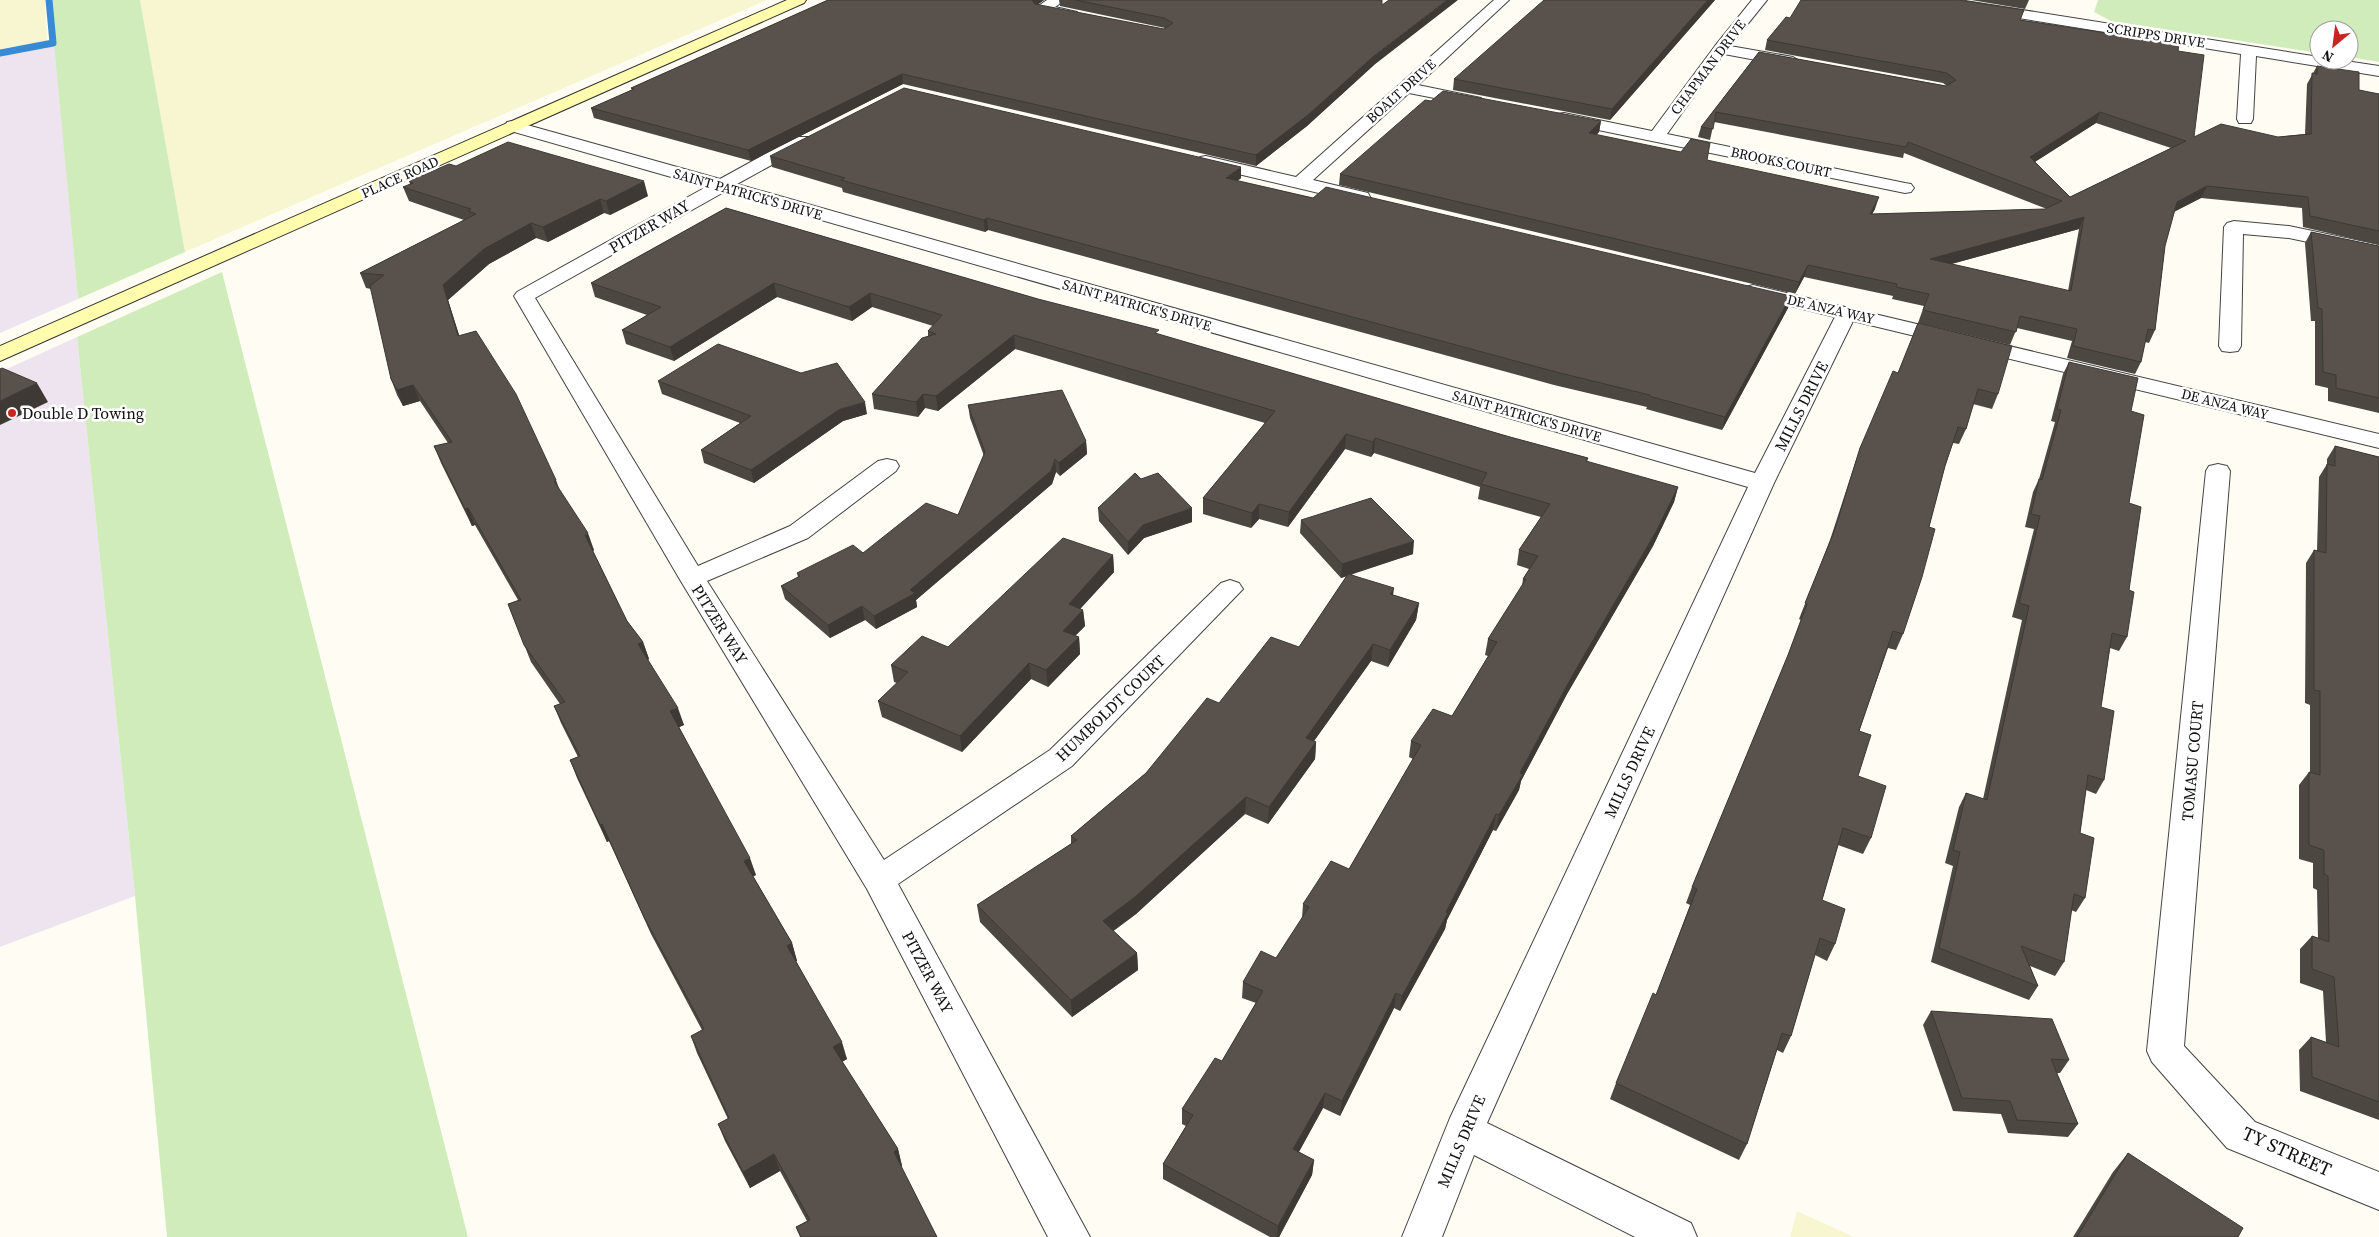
<svg xmlns="http://www.w3.org/2000/svg" width="2379" height="1237" viewBox="0 0 2379 1237" font-family="'Source Serif 4',serif">
  <style>
    .industrial { fill: #eee4ef }
    .farmland { fill: #f7f6d1 }
    .green { fill: #d0ecba }
    .lines { fill: none; stroke-linecap: round; stroke-linejoin: round }
    .stream { stroke: #388ad4; stroke-width: 7 }
    .street-casing { stroke: #434343; stroke-width: 2 }
    .secondary-casing { stroke: #323232; stroke-width: 2 }
    .street { fill: #fff; fill-rule: evenodd }
    .secondary { fill: #fffcae; fill-rule: evenodd }
    .wall { fill: #4d4741; fill-rule: evenodd }
    .shaded-wall { fill: #3e3935 }
    .building { fill: #59524c; stroke: #3e3935; fill-rule: evenodd }
    .poi-dot { fill: #c82420; stroke: #fff; stroke-width: 2 }
    .labels { text-anchor: middle; dominant-baseline: central; stroke-width: 5; stroke-linejoin: round; paint-order: stroke }
    .far-street-label { font-size: 14px; fill: #101010; stroke: #fff }
    .street-label { font-size: 16px; fill: #101010; stroke: #fff }
    .poi-label { font-size: 16px; fill: #101010; stroke: #fff; text-anchor: start }
    .near-street-label { font-size: 19px; fill: #101010; stroke: #fff }
  </style>
  <rect width="100%" height="100%" fill="#fffdf3"/>
  <g class="industrial">
    <polygon points="55,44 78,299 0,333 0,54"/>
    <polygon points="77,337 135,896 0,947 0,372"/>
  </g>
  <g class="farmland">
    <polygon points="0,0 45,0 47,41 0,49"/>
    <polygon points="140,0 767,0 185,252"/>
    <polygon points="1797,1211 1854,1237 1790,1237"/>
  </g>
  <g class="green">
    <polygon points="50,0 140,0 185,252 78,299"/>
    <polygon points="2098,0 2379,0 2379,62 2349,57 2349,30 2319,30 2319,53 2111,21 2094,12"/>
    <polygon points="222,272 468,1237 167,1237 135,896 77,337"/>
  </g>
  <g class="lines">
    <polyline class="stream" points="0,53 53,43 49,0"/>
    <g class="street-casing">
      <g id="street">
        <polygon points="1047,0 1065,0 1055,7 1077,12 1079,15 1072,19 1036,12 1034,9"/>
        <polygon points="1494,0 1509,0 1418,85 1481,98 1483,101 1481,104 1475,106 1409,93 1313,180 1368,193 1370,197 1368,201 1361,203 1200,165 1197,161 1200,157 1206,156 1296,177"/>
        <polygon points="1752,0 1767,0 1730,46 1793,57 1801,62 1793,67 1724,54 1667,134 1905,183 1911,184 1914,188 1911,192 1905,193 1564,123 1558,122 1556,118 1558,114 1564,113 1652,131 1715,46"/>
        <polygon points="1925,0 1959,0 2319,57 2319,60 2339,60 2379,66 2379,76 2256,56 2253,119 2251,123 2239,123 2237,119 2241,54 1932,4"/>
        <polygon points="513,121 720,179 796,137 808,137 811,141 808,145 737,184 1755,473 1835,317 1746,295 1743,291 1746,287 1753,285 2379,434 2379,448 1853,321 1774,483 1487,1123 1691,1223 1697,1237 1635,1237 1474,1155 1442,1237 1402,1237 1450,1118 1748,487 724,192 535,298 698,566 790,526 878,461 887,459 896,461 899,466 896,471 808,538 707,581 884,860 1050,750 1221,583 1230,580 1239,583 1243,589 1072,766 898,884 1090,1237 1048,1237 867,889 679,578 514,296 517,292 706,187 507,130 505,126 507,122"/>
        <polygon points="2234,221 2289,226 2379,245 2379,257 2289,238 2243,234 2241,346 2238,351 2230,352 2222,351 2219,346 2224,227 2227,223"/>
        <polygon points="2218,464 2227,466 2230,471 2184,1046 2255,1122 2379,1172 2379,1210 2227,1148 2152,1062 2147,1051 2206,471 2209,466"/>
      </g>
    </g>
    <g class="secondary-casing">
      <polygon id="secondary" points="787,0 806,0 804,3 0,361 0,346"/>
    </g>
    <use href="#street" class="street"/>
    <use href="#secondary" class="secondary"/>
  </g>
  <g class="wall">
    <polygon points="828,0 1044,0 1037,5 1164,29 1165,28 1060,6 1059,0 1382,0 1374,65 1307,126 1256,166 903,84 751,161 594,118 591,108 632,90 631,88"/>
    <polygon points="1715,0 1610,120 1453,90 1454,79"/>
    <polygon points="1971,0 2029,0 2025,9"/>
    <path d="M2024,10L2020,20L2178,51L2194,137H2278L2305,134L2307,84L2317,66L2359,90L2379,94V245L2303,227L2302,208L2201,198L2174,212L2165,246L2155,330L2149,343L2145,342L2141,362L2135,374L2067,358L2072,341L2017,328L2010,345L1918,323L1924,306L1892,299L1893,296L1804,277L1795,294L1339,185L1340,174L1431,101L1601,121L1599,132L1596,135L1707,160L1875,209L1872,214L2045,209H2047L1904,153L1903,158L1714,122L1710,140L1698,137L1701,127L1759,52L1947,86L1943,83L1765,50L1767,40L1790,18ZM2096,123L2171,148L2070,197L2035,162ZM2079,229L2068,291L1951,264Z"/>
    <polygon points="770,156 1241,178 1237,181 1313,198 1791,296 1788,308 1722,430 1646,409 1647,407 1554,385 988,230 985,232 843,192 842,188 772,167"/>
    <polygon points="456,166 648,196 610,215 604,213 548,242 536,238 489,264 448,300 459,335 559,490 594,550 593,551 627,621 643,642 649,659 648,660 684,725 679,727 756,875 753,876 792,943 797,961 796,961 847,1059 842,1062 898,1149 902,1166 901,1167 937,1237 800,1237 796,1227 807,1221 780,1171 750,1188 725,1141 718,1124 728,1119 697,1053 691,1036 702,1030 651,934 609,841 607,842 577,778 570,760 578,757 561,723 554,706 560,704 531,662 508,604 518,600 475,525 472,526 441,463 434,446 448,443 420,401 403,406 397,395 391,379 371,289 366,288 360,273 464,220 409,201 403,187 410,184 409,181"/>
    <polygon points="726,208 1510,437 1588,458 1587,462 1678,487 1674,502 1653,546 1567,694 1521,781 1519,790 1496,831 1493,830 1447,920 1445,929 1400,1011 1394,1008 1340,1116 1323,1108 1299,1152 1314,1160 1312,1175 1279,1237 1270,1237 1163,1179 1163,1164 1186,1126 1182,1124 1182,1109 1222,1061 1256,1003 1242,998 1243,982 1276,958 1302,918 1303,904 1349,869 1413,759 1409,757 1411,741 1452,716 1488,656 1485,655 1488,639 1522,586 1523,579 1529,569 1517,565 1519,550 1541,517 1478,499 1480,487 1374,453 1371,457 1345,449 1288,527 1259,519 1251,528 1203,514 1203,498 1265,423 1015,349 938,411 925,408 918,417 874,409 872,394 928,336 928,331 933,326 872,307 852,321 777,297 674,361 626,344 622,330 647,315 595,297 591,283"/>
    <polygon points="2311,232 2379,246 2379,413 2328,401 2328,388 2315,385 2315,321 2311,321 2305,243"/>
    <polygon points="1918,323 1998,394 1992,409 1973,404 1966,429 1959,444 1953,443 1945,466 1929,527 1903,634 1896,650 1888,648 1859,731 1858,776 1871,838 1863,854 1838,845 1822,900 1835,944 1827,961 1815,955 1791,1036 1783,1053 1777,1050 1747,1144 1739,1160 1610,1099 1616,1083 1656,995 1690,905 1686,903 1692,887 1788,655 1801,620 1799,619 1830,540 1860,448 1898,373"/>
    <polygon points="2069,362 2131,411 2129,503 2129,590 2127,637 2119,651 2110,648 2101,707 2104,780 2096,794 2086,790 2080,833 2085,898 2076,912 2071,910 2064,962 2055,976 2030,966 2038,986 2029,1000 1931,962 1953,866 1945,863 1959,807 1966,793 1983,799 2022,620 2012,617 2034,529 2025,527 2033,492 2039,479 2055,422 2051,421 2063,374"/>
    <polygon points="658,381 867,414 843,421 754,483 704,463 701,450 740,423 662,394"/>
    <polygon points="968,405 1086,441 1087,454 1060,476 1056,472 1052,484 916,600 917,607 876,629 865,620 830,638 785,599 781,586 798,577 797,573 863,553 958,515 984,456 970,418"/>
    <polygon points="2335,446 2379,457 2379,1120 2300,1091 2299,1050 2311,1037 2326,1042 2323,991 2300,983 2300,949 2312,936 2318,938 2317,890 2313,888 2313,863 2299,859 2299,785 2309,772 2310,772 2310,705 2305,703 2306,563 2314,550 2317,551 2319,477 2327,464 2327,459"/>
    <polygon points="1141,479 1192,522 1144,538 1128,555 1099,521 1098,508"/>
    <polygon points="1301,520 1413,554 1351,574 1393,595 1419,603 1416,620 1388,667 1371,661 1314,741 1316,742 1315,759 1268,824 1245,814 1136,914 1113,931 1137,953 1138,970 1072,1017 980,922 977,905 1071,844 1071,836 1146,773 1219,703 1299,647 1347,576 1341,578 1300,533"/>
    <polygon points="1113,555 1114,572 1080,609 1083,610 1085,626 1075,636 1079,637 1080,654 1048,687 1031,679 962,752 882,717 878,701 897,683 894,682 891,665 948,647"/>
    <polygon points="1931,1011 2069,1060 2060,1073 2057,1073 2078,1124 2068,1137 2008,1133 2001,1114 1953,1111 1923,1025"/>
    <polygon points="2128,1153 2238,1237 2073,1237 2113,1172"/>
  </g>
  <g class="shaded-wall">
    <polygon points="1032,0 1044,0 1032,9"/>
    <polygon points="1447,0 1458,0 1374,65 1307,126 1256,166 1256,155 1375,55"/>
    <polygon points="1708,0 1715,0 1610,120 1612,109"/>
    <polygon points="902,74 903,84 751,161 748,150"/>
    <polygon points="2100,112 2096,123 2025,168 2030,157"/>
    <polygon points="1601,121 1599,132 1587,144 1589,133"/>
    <polygon points="1241,167 1241,178 1226,190 1226,178"/>
    <polygon points="644,181 648,196 610,215 606,201"/>
    <polygon points="2207,186 2201,198 2171,213 2177,202"/>
    <polygon points="1879,197 1875,209 1866,225 1870,214"/>
    <polygon points="600,199 604,213 548,242 543,227"/>
    <polygon points="2084,217 2079,229 1926,271 1930,259"/>
    <polygon points="987,218 988,230 985,232 984,220"/>
    <polygon points="531,223 536,238 489,264 448,300 464,351 458,336 443,285 484,249"/>
    <polygon points="1808,265 1804,277 1795,294 1799,282"/>
    <polygon points="774,283 777,297 674,361 670,347"/>
    <polygon points="870,293 872,307 852,321 849,307"/>
    <polygon points="1791,296 1788,308 1722,430 1725,417"/>
    <polygon points="1014,335 1015,349 938,411 936,396"/>
    <polygon points="37,383 48,402 0,425 0,401"/>
    <polygon points="413,385 420,401 403,406 397,390"/>
    <polygon points="923,394 925,408 918,417 916,402"/>
    <polygon points="865,402 867,414 843,421 754,483 751,470 840,409"/>
    <polygon points="1346,434 1345,449 1288,527 1289,512"/>
    <polygon points="1375,438 1374,453 1371,457 1373,442"/>
    <polygon points="1086,441 1087,454 1060,476 1059,463"/>
    <polygon points="1055,459 1056,472 1052,484 916,600 917,607 876,629 874,616 910,590"/>
    <polygon points="556,480 562,497 554,481"/>
    <polygon points="1678,487 1674,502 1653,546 1567,694 1521,781 1519,790 1496,831 1499,815 1520,773 1571,678"/>
    <polygon points="1259,504 1259,519 1251,528 1252,513"/>
    <polygon points="468,508 475,525 472,526 465,509"/>
    <polygon points="1192,508 1192,522 1144,538 1128,555 1128,542 1143,525"/>
    <polygon points="588,533 594,550 591,552 585,535"/>
    <polygon points="1414,541 1413,554 1341,578 1342,564"/>
    <polygon points="1113,555 1114,572 1070,620 1069,604"/>
    <polygon points="1394,588 1392,604 1390,594"/>
    <polygon points="1419,603 1416,620 1388,667 1390,650"/>
    <polygon points="862,606 865,620 830,638 828,625"/>
    <polygon points="1083,610 1085,626 1064,647 1063,631"/>
    <polygon points="1079,637 1080,654 1048,687 1046,670"/>
    <polygon points="643,642 649,659 644,661 638,644"/>
    <polygon points="1373,644 1371,661 1304,755 1306,738"/>
    <polygon points="1029,663 1031,679 962,752 960,736"/>
    <polygon points="678,708 684,725 675,729 670,711"/>
    <polygon points="1316,742 1315,759 1268,824 1269,807"/>
    <polygon points="1246,797 1245,814 1136,914 1104,938 1103,921"/>
    <polygon points="1496,814 1493,830 1447,920 1445,929 1400,1011 1402,996"/>
    <polygon points="602,824 609,841 607,842 600,825"/>
    <polygon points="750,858 756,875 750,878 744,861"/>
    <polygon points="792,943 797,961 792,963 787,946"/>
    <polygon points="1137,953 1138,970 1072,1017 1071,1000"/>
    <polygon points="1396,993 1394,1008 1340,1116 1342,1101"/>
    <polygon points="842,1042 847,1059 838,1064 833,1047"/>
    <polygon points="1325,1093 1323,1108 1292,1164 1293,1149"/>
    <polygon points="898,1149 902,1166 898,1169 894,1152"/>
    <polygon points="774,1154 780,1171 750,1188 743,1172"/>
    <polygon points="1314,1160 1312,1175 1279,1237 1277,1237 1278,1226"/>
  </g>
  <g class="building">
    <polygon points="828,0 1032,0 1035,4 1164,29 1173,23 1164,18 1076,0 1382,0 1382,5 1389,0 1447,0 1375,55 1308,115 1256,155 902,74 748,150 591,108 634,89 631,88"/>
    <polygon points="1544,0 1708,0 1612,109 1454,79"/>
    <path d="M1801,0H1958L2024,10L2020,20L2179,44L2178,51L2204,55L2194,137L2221,124L2278,137L2311,134L2312,73L2317,74V66L2359,72V90L2379,94V231L2310,216L2308,197L2207,186L2177,202L2165,246L2155,330L2148,329L2141,362L2073,346L2077,329L2020,316L2016,332L1923,310L1929,294L1896,287L1897,284L1808,265L1799,282L1340,174L1425,100L1431,101L1443,91L1601,121L1589,133L1681,152L1691,139L1710,143L1707,160L1879,197L1870,214L2045,209L2062,201L1908,142L1906,147L1716,112L1713,129L1701,127L1759,52L1946,86L1956,80L1947,73L1767,40L1786,17L1790,18ZM2100,112L2186,141L2070,197L2030,157ZM2084,217L2071,291L1930,259Z"/>
    <polygon points="904,88 1241,167 1226,178 1313,198 1326,187 1791,296 1725,417 1649,396 1650,395 1556,372 987,218 984,220 841,180 845,178 770,156"/>
    <polygon points="508,142 644,181 606,201 600,199 543,227 531,223 484,249 443,285 458,336 476,331 516,394 556,480 554,481 588,533 585,535 627,621 643,642 638,644 678,708 670,711 750,858 744,861 792,943 787,946 842,1042 833,1047 898,1149 894,1152 937,1237 801,1237 796,1227 810,1220 774,1154 743,1172 718,1124 729,1118 691,1036 704,1029 644,917 602,824 600,825 570,760 580,756 554,706 565,702 524,645 508,604 521,600 468,508 465,509 434,446 452,442 413,385 397,390 391,379 370,286 384,275 360,273 476,214 468,211 471,209 403,187 413,183 409,181 449,164 456,166"/>
    <polygon points="726,208 1038,299 1159,330 1155,333 1510,437 1588,458 1586,461 1678,487 1657,530 1571,678 1520,773 1523,774 1499,815 1496,814 1446,912 1448,913 1402,996 1396,993 1342,1101 1325,1093 1293,1149 1314,1160 1278,1226 1163,1164 1193,1115 1182,1109 1215,1058 1222,1061 1263,991 1243,982 1261,951 1276,958 1309,907 1303,904 1331,861 1349,869 1421,745 1411,741 1433,709 1452,716 1497,642 1488,639 1526,579 1523,579 1538,556 1519,550 1550,504 1481,484 1487,473 1375,438 1373,442 1346,434 1289,512 1259,504 1252,513 1203,498 1275,411 1014,335 936,396 923,394 916,402 872,394 922,338 936,334 928,331 942,315 870,293 849,307 774,283 670,347 622,330 661,307 591,283"/>
    <polygon points="2311,232 2379,246 2379,398 2336,388 2336,375 2323,372 2322,309 2318,308"/>
    <polygon points="1918,323 2012,346 1998,394 1978,389 1966,429 1958,427 1945,466 1929,527 1935,529 1922,577 1903,634 1893,631 1859,731 1871,735 1858,776 1886,786 1871,838 1843,828 1822,900 1845,909 1835,944 1820,938 1791,1036 1782,1033 1747,1144 1616,1083 1653,993 1656,995 1697,889 1692,887 1788,655 1807,604 1805,603 1834,532 1860,448 1893,371 1898,373"/>
    <polygon points="718,344 801,373 837,363 865,402 840,409 751,470 701,450 751,416 658,381"/>
    <polygon points="2069,362 2138,378 2131,411 2144,415 2129,503 2141,507 2129,590 2134,592 2127,637 2112,633 2101,707 2114,711 2104,780 2088,775 2080,833 2094,838 2085,898 2074,894 2064,962 2021,946 2038,986 1939,948 1960,852 1953,850 1966,793 1987,800 2029,606 2019,603 2040,516 2031,514 2039,479 2042,480 2061,410 2057,409"/>
    <polygon points="2,368 37,383 0,401 0,369"/>
    <polygon points="1062,390 1086,441 1059,463 1055,459 1051,471 910,590 915,593 874,616 862,606 828,625 781,586 800,576 797,573 853,545 863,553 926,503 958,515 985,452 968,405"/>
    <polygon points="2335,446 2379,457 2379,1102 2312,1077 2311,1037 2339,1047 2334,977 2312,969 2312,936 2329,942 2328,876 2324,874 2324,850 2309,845 2309,772 2320,775 2320,691 2314,690 2314,550 2326,553 2327,464 2335,466"/>
    <polygon points="1135,473 1141,479 1158,473 1192,508 1143,525 1128,542 1098,508"/>
    <polygon points="1371,498 1414,541 1342,564 1301,520"/>
    <polygon points="1063,538 1113,555 1069,604 1083,610 1063,631 1079,637 1046,670 1029,663 960,736 878,701 908,672 891,665 922,636 948,647"/>
    <polygon points="1348,574 1394,588 1390,594 1419,603 1390,650 1373,644 1306,738 1316,742 1269,807 1246,797 1135,897 1103,921 1137,953 1071,1000 977,905 1077,840 1071,836 1146,773 1207,698 1219,703 1271,637 1299,647"/>
    <polygon points="1931,1011 2052,1019 2069,1060 2051,1059 2078,1124 2017,1120 2010,1101 1962,1098"/>
    <polygon points="2128,1153 2243,1228 2238,1237 2077,1237"/>
  </g>
  <circle class="poi-dot" cx="12" cy="413" r="5"/>
  <g class="labels">
    <g class="far-street-label">
      <text transform="translate(2156 35) rotate(9)">SCRIPPS DRIVE</text>
      <text transform="translate(1708 67) rotate(-53)">CHAPMAN DRIVE</text>
      <text transform="translate(1401 91) rotate(-42)">BOALT DRIVE</text>
      <text transform="translate(1781 162) rotate(12)">BROOKS COURT</text>
      <text transform="translate(400 177) rotate(-24)">PLACE ROAD</text>
      <text transform="translate(748 194) rotate(16)">SAINT PATRICK'S DRIVE</text>
      <text transform="translate(1137 305) rotate(16)">SAINT PATRICK'S DRIVE</text>
      <text transform="translate(1831 309) rotate(13)">DE ANZA WAY</text>
      <text transform="translate(2225 404) rotate(14)">DE ANZA WAY</text>
      <text transform="translate(1527 416) rotate(16)">SAINT PATRICK'S DRIVE</text>
    </g>
    <g class="street-label">
      <text transform="translate(649 226) rotate(-30)">PITZER WAY</text>
      <text transform="translate(1801 406) rotate(-63)">MILLS DRIVE</text>
      <text transform="translate(720 624) rotate(58)">PITZER WAY</text>
      <text transform="translate(1110 708) rotate(-44)">HUMBOLDT COURT</text>
      <text transform="translate(2192 761) rotate(-85)">TOMASU COURT</text>
      <text transform="translate(1629 772) rotate(-65)">MILLS DRIVE</text>
      <text transform="translate(928 972) rotate(62)">PITZER WAY</text>
      <text transform="translate(1461 1141) rotate(-67)">MILLS DRIVE</text>
    </g>
    <g class="poi-label">
      <text x="22" y="413">Double D Towing</text>
    </g>
    <g class="near-street-label">
      <text transform="translate(2287 1151) rotate(24)">TY STREET</text>
    </g>
  </g>
  <g transform="translate(2334 45) rotate(209)"><circle r="24" fill="#ffffff" stroke="#9f9f9f"/>
  <path d="M0-4L9 19L0 12L-9 19Z" fill="#c82420"/>
  <text y="-8" font-size="14" font-weight="bold" text-anchor="middle" fill="#101010">N</text>
  </g>
</svg>
